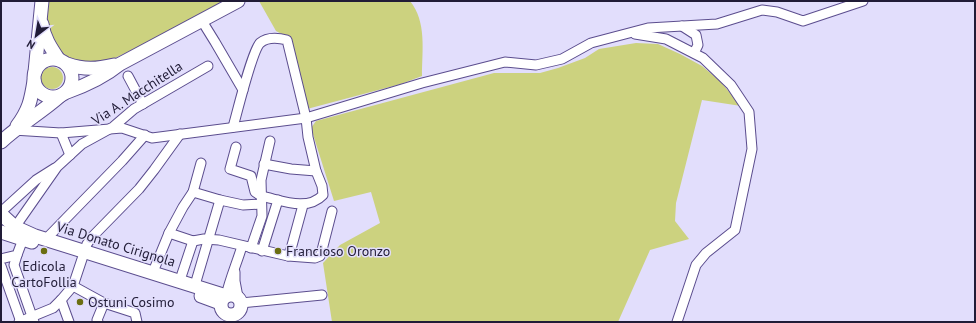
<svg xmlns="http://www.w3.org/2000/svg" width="976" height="323" viewBox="0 0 976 323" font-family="'PT Sans',sans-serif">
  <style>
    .green { fill: #ccd27f }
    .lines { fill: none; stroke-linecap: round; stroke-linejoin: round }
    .street-casing { stroke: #5b4d8e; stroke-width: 11 }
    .secondary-casing { stroke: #5b4d8e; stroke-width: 15 }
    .street { stroke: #fff; stroke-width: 9 }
    .secondary { stroke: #fff; stroke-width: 13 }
    .poi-dot { fill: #6b6e11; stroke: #e2defc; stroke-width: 1.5 }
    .labels { text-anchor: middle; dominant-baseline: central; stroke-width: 3; stroke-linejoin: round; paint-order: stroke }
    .street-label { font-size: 14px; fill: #211c37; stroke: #e2defc }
    .poi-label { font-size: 14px; fill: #211c37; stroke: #e2defc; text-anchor: start }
  </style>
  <rect width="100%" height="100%" fill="#e2defc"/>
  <g class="green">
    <polygon points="46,1 228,1 181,26 115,58 95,64 73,61 64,56 53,45 45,13"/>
    <path d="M259,1H410C427,22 422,51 422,76L401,84L307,109L287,37L276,31Z"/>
    <polygon points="636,43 658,44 680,54 702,66 720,81 741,106 702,100 676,203 675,221 689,239 650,250 618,322 332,322 323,263 340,245 380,223 371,192 334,201 311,128 316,121 494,73 540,73 558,68 585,58 599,49"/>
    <circle cx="52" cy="78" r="11"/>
  </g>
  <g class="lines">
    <g class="street-casing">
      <g id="street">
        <polyline points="202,21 215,42 243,90"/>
        <polyline points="682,26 696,35 698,45 694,53"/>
        <polyline points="635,34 666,39 703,58 731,85 749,112 752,149 735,230 706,253 696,265 677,322"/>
        <polyline points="128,76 143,104"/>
        <path d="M233,127C237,113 252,51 260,43C267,37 279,38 287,40L306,118L308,137L316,171L291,169L264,164"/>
        <polyline points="13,130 61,133 122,128 152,138 306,118 422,83 505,62 536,65 562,59 591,43 648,28 717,24 762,10 777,12 803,21 863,1"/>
        <polyline points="61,133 70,155"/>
        <path d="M236,147L230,169L251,176L255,192L261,196C281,200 307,212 323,195L322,186L316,171"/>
        <polyline points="193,192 220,200 243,205 261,204"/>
        <polyline points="1,212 36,180 55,168"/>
        <polyline points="15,227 57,167 82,144 113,127 134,109 208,66"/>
        <polyline points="169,233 193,241 204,239 219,240 288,256 315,258 320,256 322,250 332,211"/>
        <polyline points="46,239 122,161 145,135"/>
        <polyline points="251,248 262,216 261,180 270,141"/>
        <polyline points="262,251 278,200"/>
        <polyline points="17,255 14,265 34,322"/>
        <polyline points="288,256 291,249 303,205"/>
        <polyline points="1,259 17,255 23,239"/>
        <polyline points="1,266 21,322"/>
        <polyline points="153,272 169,233 183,207 193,192 201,163"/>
        <polyline points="235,272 235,281 238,297"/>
        <polyline points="180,280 193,241"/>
        <polyline points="195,285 220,200"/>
        <polyline points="73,286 104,303 135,313 137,322"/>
        <path d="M226,296C230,278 237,263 242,246"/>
        <polyline points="61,300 69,322"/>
        <polyline points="241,303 322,295"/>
        <polyline points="19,322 53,308 61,300 73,286 87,244 92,237 139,189 154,170 180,134"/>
        <polyline points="98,322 97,320 104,303"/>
      </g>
    </g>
    <g class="secondary-casing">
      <g id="secondary">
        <path d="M42,24C44,38 51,48 59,60"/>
        <circle cx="53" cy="78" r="19"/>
        <path d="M67,64C84,70 97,69 114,65"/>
        <polyline points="35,72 42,1"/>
        <path d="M67,92C87,85 104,77 120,64L238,1"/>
        <path d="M17,126C29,110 31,100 34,81"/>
        <path d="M1,142C19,125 41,113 60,96"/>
        <polyline points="1,214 15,227 35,236 226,296"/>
        <polyline points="1,232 32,242"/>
        <circle cx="231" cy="305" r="10"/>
        <polyline points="201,296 220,303"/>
      </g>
    </g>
    <use href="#street" class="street"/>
    <use href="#secondary" class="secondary"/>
  </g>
  <g class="poi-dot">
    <circle cx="44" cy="251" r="4"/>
    <circle cx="278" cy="251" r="4"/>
    <circle cx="80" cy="302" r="4"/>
  </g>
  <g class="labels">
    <g class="street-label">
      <text transform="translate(137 93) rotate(-33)">Via A. Macchitella</text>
      <text transform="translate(116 244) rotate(17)">Via Donato Cirignola</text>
    </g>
    <g class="poi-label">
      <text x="286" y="251">Francioso Oronzo</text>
      <text x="44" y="266" text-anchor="middle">Edicola<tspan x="44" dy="16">CartoFollia</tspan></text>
      <text x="88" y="302">Ostuni Cosimo</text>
    </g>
  </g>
  <rect width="976" height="323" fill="none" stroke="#211c37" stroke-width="4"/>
  <g transform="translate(36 36) rotate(211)" stroke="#e2defc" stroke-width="3" paint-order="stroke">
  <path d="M0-3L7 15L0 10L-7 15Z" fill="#211c37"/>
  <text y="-6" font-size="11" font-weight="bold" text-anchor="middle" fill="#211c37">N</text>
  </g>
</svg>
